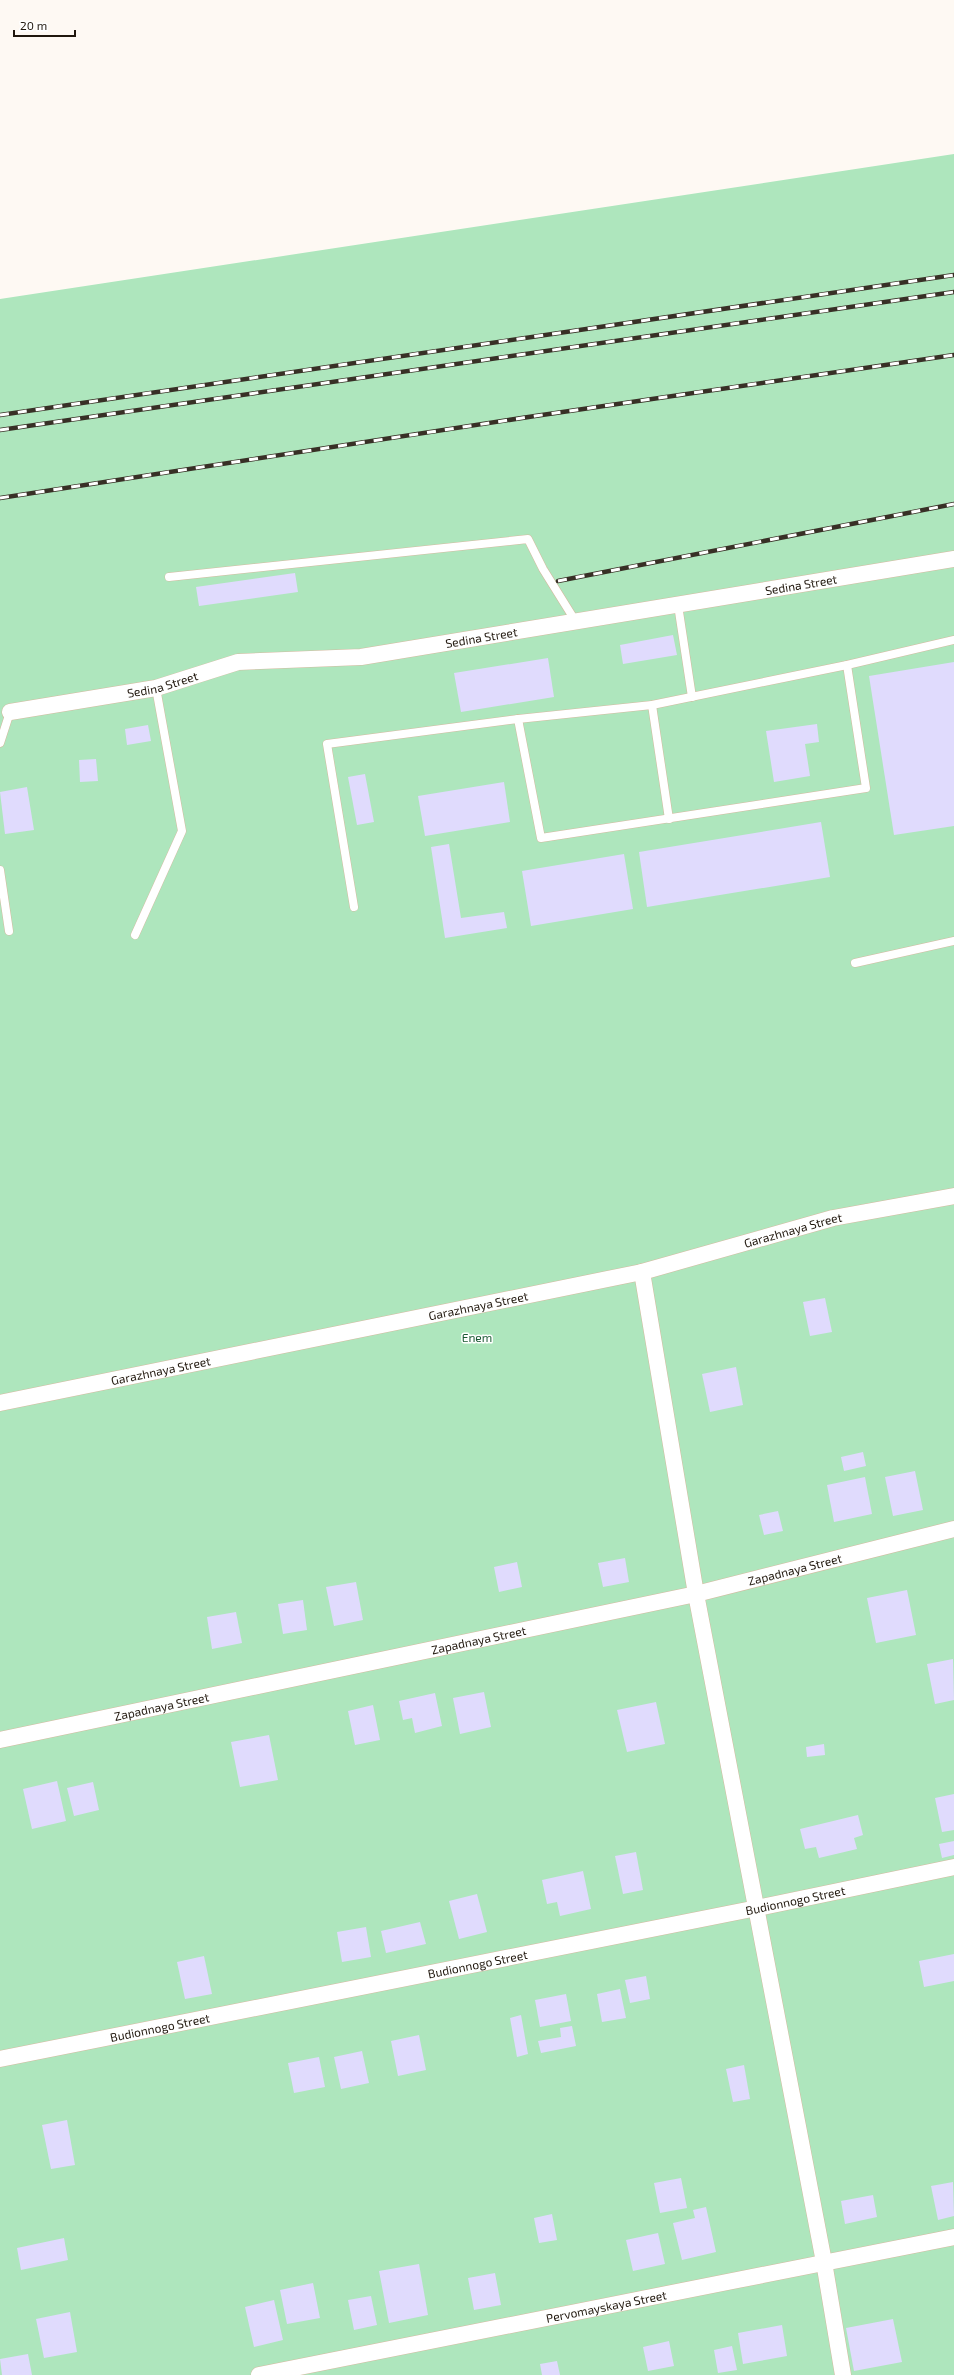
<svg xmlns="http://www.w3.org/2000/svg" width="954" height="2375" viewBox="0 0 954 2375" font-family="'Exo 2',sans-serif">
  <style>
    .green { fill: #aee6bd }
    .building { fill: #e0dbfd }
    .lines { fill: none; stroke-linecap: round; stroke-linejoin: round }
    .lane-casing { stroke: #d3bba0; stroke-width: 9 }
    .street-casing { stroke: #d3bba0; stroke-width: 17 }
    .lane { stroke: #fff; stroke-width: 8 }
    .street { stroke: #fff; stroke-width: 16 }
    .rail-casing { stroke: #383026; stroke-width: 4.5 }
    .rail { stroke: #fff; stroke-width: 3; stroke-dasharray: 9; stroke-linecap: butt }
    .labels { text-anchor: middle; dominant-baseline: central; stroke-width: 3; stroke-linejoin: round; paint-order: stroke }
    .street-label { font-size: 12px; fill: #20170d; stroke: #fff }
    .park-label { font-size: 12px; fill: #195832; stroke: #fff }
  </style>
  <rect width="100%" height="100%" fill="#fef9f3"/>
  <polygon class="green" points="954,154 954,2375 0,2375 0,299"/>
  <g class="building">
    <polygon points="295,573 298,592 199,606 196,587"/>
    <polygon points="673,635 677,655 623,664 620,645"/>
    <polygon points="548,658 554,697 461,712 454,673"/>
    <polygon points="954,662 954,826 894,835 869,676"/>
    <polygon points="817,724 819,742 805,744 810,776 774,782 766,731"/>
    <polygon points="148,725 151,741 127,745 125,729"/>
    <polygon points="96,759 98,781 80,782 79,760"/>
    <polygon points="365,774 374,822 357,825 348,777"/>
    <polygon points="504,782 510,822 425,836 418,796"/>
    <polygon points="27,787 34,830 5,834 0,792"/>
    <polygon points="821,822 830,877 647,907 639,852"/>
    <polygon points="449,844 461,918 504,912 507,928 445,938 431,847"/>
    <polygon points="624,854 633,909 531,926 522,871"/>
    <polygon points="825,1298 832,1332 810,1336 803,1302"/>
    <polygon points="736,1367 743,1405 710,1412 702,1374"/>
    <polygon points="863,1452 866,1466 844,1471 841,1457"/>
    <polygon points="915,1471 923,1510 893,1516 885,1477"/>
    <polygon points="865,1477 872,1514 834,1522 827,1485"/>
    <polygon points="778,1511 783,1531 764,1535 759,1515"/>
    <polygon points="625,1558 629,1582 603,1587 598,1563"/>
    <polygon points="517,1562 522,1587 499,1592 494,1567"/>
    <polygon points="356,1582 363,1620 334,1626 326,1587"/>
    <polygon points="907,1590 916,1635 876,1643 867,1598"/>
    <polygon points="303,1600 307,1630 283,1634 278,1604"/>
    <polygon points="236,1612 242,1643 212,1649 207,1617"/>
    <polygon points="953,1659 954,1700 935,1704 927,1664"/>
    <polygon points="484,1692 491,1727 460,1734 453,1698"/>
    <polygon points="435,1693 442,1726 415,1733 412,1718 403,1720 399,1701"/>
    <polygon points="656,1702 665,1744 627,1752 617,1710"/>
    <polygon points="373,1705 380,1740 355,1745 348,1711"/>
    <polygon points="269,1735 278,1780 240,1787 231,1742"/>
    <polygon points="824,1744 825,1755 807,1757 806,1747"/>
    <polygon points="57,1781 66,1821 32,1829 23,1789"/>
    <polygon points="93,1782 99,1810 74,1816 67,1788"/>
    <polygon points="954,1794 954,1830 942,1832 935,1798"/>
    <polygon points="858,1815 863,1835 854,1838 857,1849 819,1858 816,1847 805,1849 800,1829"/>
    <polygon points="954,1841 954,1855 942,1858 939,1844"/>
    <polygon points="636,1852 643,1890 623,1894 615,1856"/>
    <polygon points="583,1871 591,1909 560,1916 557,1902 547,1904 542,1880"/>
    <polygon points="477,1894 487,1932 459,1939 449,1901"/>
    <polygon points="420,1922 426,1944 386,1953 381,1931"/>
    <polygon points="366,1927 371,1957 342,1962 337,1932"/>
    <polygon points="954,1954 954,1981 924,1987 919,1961"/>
    <polygon points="204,1956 212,1994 185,1999 177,1962"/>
    <polygon points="646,1976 650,1999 630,2003 625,1980"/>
    <polygon points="620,1989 626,2018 602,2022 597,1994"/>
    <polygon points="566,1994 571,2021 540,2027 535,2000"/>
    <polygon points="521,2015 528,2054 517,2057 510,2018"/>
    <polygon points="572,2026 576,2046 541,2053 538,2041 561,2037 560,2028"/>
    <polygon points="419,2035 426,2070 398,2076 391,2041"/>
    <polygon points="362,2051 369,2083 341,2089 334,2057"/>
    <polygon points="319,2057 325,2087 294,2093 288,2063"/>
    <polygon points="744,2065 750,2099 733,2102 726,2069"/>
    <polygon points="67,2120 75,2165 51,2169 42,2125"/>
    <polygon points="681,2178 687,2208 660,2213 654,2183"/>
    <polygon points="953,2182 954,2216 938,2220 931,2186"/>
    <polygon points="873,2195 877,2217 845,2224 841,2201"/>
    <polygon points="706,2207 716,2252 682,2260 673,2223 695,2218 693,2210"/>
    <polygon points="552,2214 557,2240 539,2243 534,2218"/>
    <polygon points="658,2233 665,2264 633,2271 626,2240"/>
    <polygon points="64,2238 68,2260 21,2270 17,2248"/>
    <polygon points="419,2264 428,2315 389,2323 379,2271"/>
    <polygon points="495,2273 501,2305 474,2310 468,2278"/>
    <polygon points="313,2283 320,2318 287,2324 280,2290"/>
    <polygon points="371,2296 377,2325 354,2330 348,2300"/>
    <polygon points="274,2300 283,2340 254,2347 245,2307"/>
    <polygon points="70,2312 77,2352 44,2358 36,2319"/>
    <polygon points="893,2319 902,2362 854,2371 846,2328"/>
    <polygon points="782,2325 787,2356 743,2364 738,2333"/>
    <polygon points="669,2341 674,2366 648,2371 643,2347"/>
    <polygon points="732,2346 737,2370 718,2373 714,2350"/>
    <polygon points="28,2354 32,2375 2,2375 0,2359"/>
    <polygon points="557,2361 560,2375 542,2375 540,2364"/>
  </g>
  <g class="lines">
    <g class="lane-casing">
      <g id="lane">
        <polyline points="169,577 528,539 543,569 576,622"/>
        <polyline points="678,605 692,697"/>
        <polyline points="652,705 669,819"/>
        <polyline points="518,719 541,838 866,788 847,665"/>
        <polyline points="0,743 10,712"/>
        <polyline points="0,870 9,931"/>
        <polyline points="354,907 327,744 518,719 652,705 847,665 954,640"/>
        <polyline points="135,935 182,831 156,688"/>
        <polyline points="855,963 954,941"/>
      </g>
    </g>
    <g class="street-casing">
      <g id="street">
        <path id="s1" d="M10,712L156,688L238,662L361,657L954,559"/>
        <polyline points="642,1272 696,1594 824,2262 843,2375"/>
        <path id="s2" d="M0,1403L642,1272L833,1218L954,1196"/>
        <path id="s3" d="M0,1740L696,1594L954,1529"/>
        <path id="s4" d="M0,2059L757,1908L954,1867"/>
        <path id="s5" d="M259,2375L954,2237"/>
      </g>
    </g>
    <use href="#lane" class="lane"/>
    <use href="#street" class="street"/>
    <g class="rail-casing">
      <g id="rail">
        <polyline points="0,415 954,275"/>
        <polyline points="0,430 954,292"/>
        <polyline points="0,498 535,416 954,355"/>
        <polyline points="558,581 954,504"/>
      </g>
    </g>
    <use href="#rail" class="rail"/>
  </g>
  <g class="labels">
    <g class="street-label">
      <text stroke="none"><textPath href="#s1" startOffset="803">Sedina Street</textPath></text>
      <text stroke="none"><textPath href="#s1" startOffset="479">Sedina Street</textPath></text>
      <text stroke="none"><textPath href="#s1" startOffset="155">Sedina Street</textPath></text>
      <text stroke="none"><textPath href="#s2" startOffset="812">Garazhnaya Street</textPath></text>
      <text stroke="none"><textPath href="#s2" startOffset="488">Garazhnaya Street</textPath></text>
      <text stroke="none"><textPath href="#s2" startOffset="164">Garazhnaya Street</textPath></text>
      <text stroke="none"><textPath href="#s3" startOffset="813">Zapadnaya Street</textPath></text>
      <text stroke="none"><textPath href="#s3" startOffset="489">Zapadnaya Street</textPath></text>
      <text stroke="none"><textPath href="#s3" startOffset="165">Zapadnaya Street</textPath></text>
      <text stroke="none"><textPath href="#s4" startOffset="811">Budionnogo Street</textPath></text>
      <text stroke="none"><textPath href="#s4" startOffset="487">Budionnogo Street</textPath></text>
      <text stroke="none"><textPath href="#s4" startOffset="163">Budionnogo Street</textPath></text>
      <text stroke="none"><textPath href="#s5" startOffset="354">Pervomayskaya Street</textPath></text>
    </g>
    <g class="park-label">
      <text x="477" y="1337">Enem</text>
    </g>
  </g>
  <path d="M14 30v6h61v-6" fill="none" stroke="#20170d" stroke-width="2"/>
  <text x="20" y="30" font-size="12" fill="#20170d" stroke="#ffffff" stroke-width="3" paint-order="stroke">20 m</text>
</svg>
